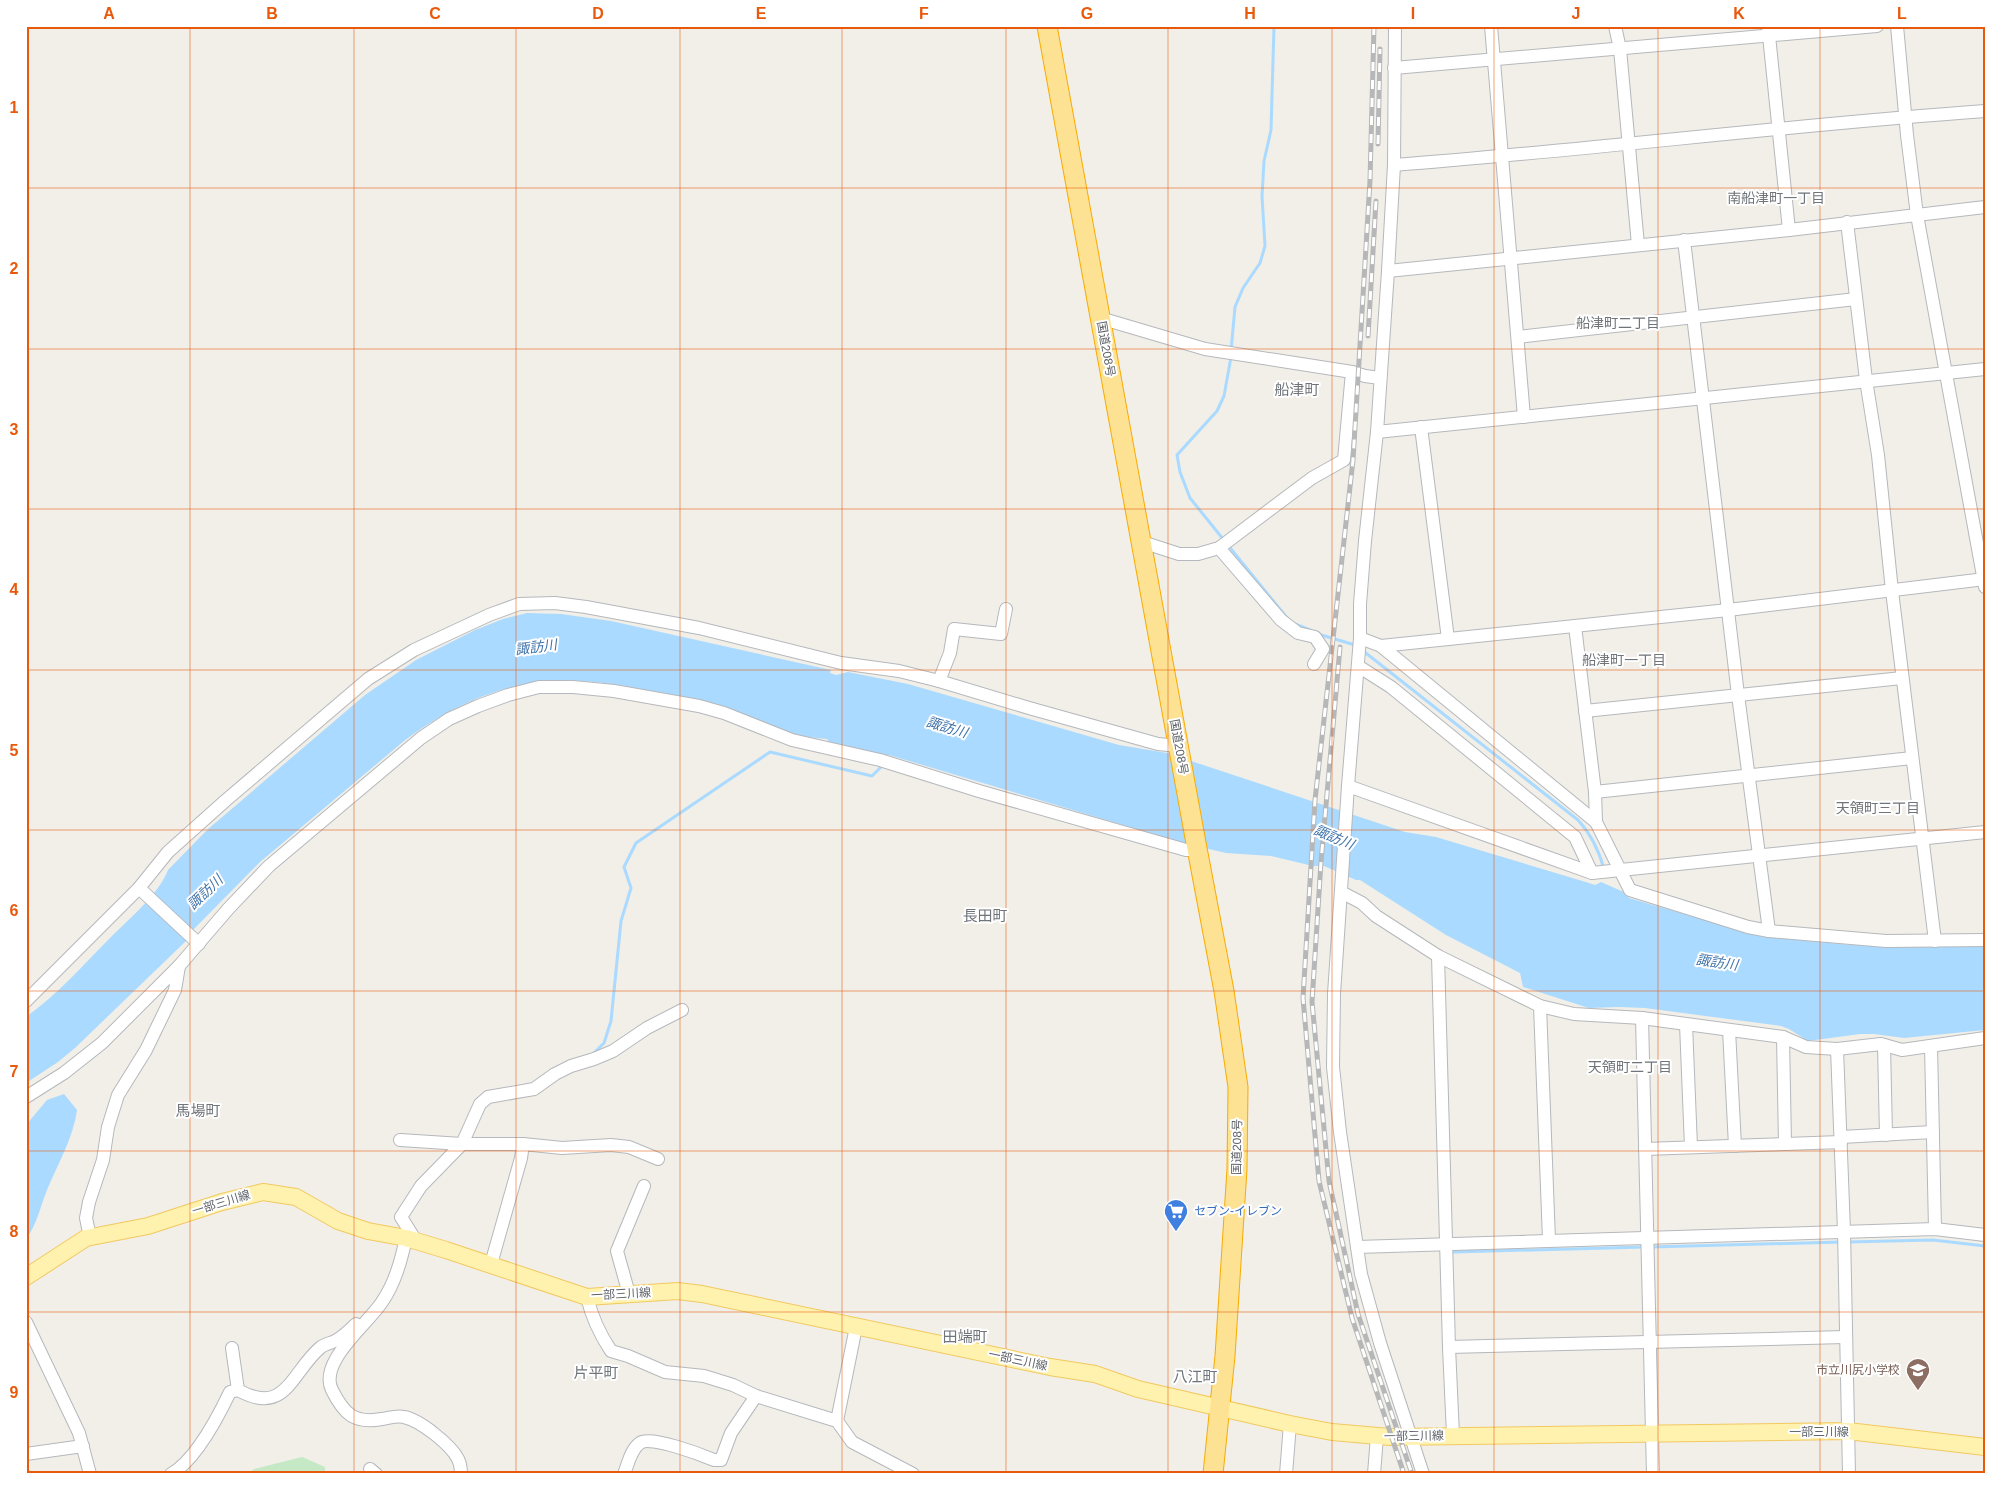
<svg xmlns="http://www.w3.org/2000/svg" width="2011" height="1500" viewBox="0 0 2011 1500" font-family="Arial,'Noto Sans JP',sans-serif">
  <style>
    .green { fill: #c5e8c5 }
    .water { fill: #aadaff }
    .lines { fill: none; stroke-linecap: round; stroke-linejoin: round }
    .stream { stroke: #aadaff; stroke-width: 3 }
    .minor-casing { stroke: #b5b8bc; stroke-width: 14 }
    .major-casing { stroke: #f2c960; stroke-width: 18 }
    .highway-casing { stroke: #f9ab00; stroke-width: 21 }
    .minor { stroke: #fff; stroke-width: 12 }
    .major { stroke: #fff2af; stroke-width: 16 }
    .highway { stroke: #fde293; stroke-width: 19 }
    .rail-casing { stroke: #b6b7b8; stroke-width: 5 }
    .rail { stroke: #fff; stroke-width: 3; stroke-dasharray: 9; stroke-linecap: butt }
    .grid { fill: none; stroke: #e8590c; stroke-width: 1; stroke-opacity: 0.55 }
    .labels { text-anchor: middle; dominant-baseline: central; stroke-width: 4; stroke-linejoin: round; paint-order: stroke }
    .street-label { font-size: 12px; fill: #5f6368; stroke: #fff }
    .shop-label { font-size: 12px; fill: #366cbe; stroke: #fff; text-anchor: start }
    .education-label { font-size: 12px; fill: #785e54; stroke: #fff; text-anchor: end }
    .neighbourhood-label { font-size: 14px; fill: #70757a; stroke: #fff }
    .water-label { font-size: 14px; font-style: italic; fill: #4174aa; stroke: #fff }
    .quarter-label { font-size: 15px; fill: #70757a; stroke: #fff }
    .neatline { fill: none; stroke: #e8590c; stroke-width: 2 }
    .grid-label { font-size: 16px; text-anchor: middle; font-weight: bold; fill: #e8590c }
  </style>
  <rect width="100%" height="100%" fill="#f1efe8"/>
  <polygon class="green" points="302,1457 325,1467 325,1474 247,1474 254,1469"/>
  <g class="water">
    <path d="M527,613L561,614L611,621L831,670L830,673L836,675L848,672L908,684L1119,745L1167,753L1405,832L1436,837L1589,883L1595,885L1601,882L1626,893L1629,898L1763,937L1852,945L1929,947L1985,946V1030L1904,1038L1874,1034H1860L1808,1041L1789,1029L1781,1026L1645,1008L1619,1007L1589,1008L1523,987L1520,973L1446,935L1360,880H1356L1324,866H1313L1271,856L1226,853L1183,843L889,755L887,758L832,746L827,739C804,737 778,733 757,722C748,718 740,712 730,709C705,701 681,697 655,692C622,685 587,679 553,681C499,683 446,709 404,741L260,862L192,931L186,941L75,1048L58,1062L26,1083V1017C57,995 84,964 111,937C129,919 159,894 168,870L207,830L365,695L416,660L475,630L503,619Z"/>
    <path d="M64,1094L77,1110C73,1139 58,1163 47,1190C40,1207 37,1225 26,1239V1125L47,1100Z"/>
  </g>
  <g class="lines">
    <g class="stream">
      <polyline points="1231,351 1235,307 1243,288 1260,263 1265,246 1262,196 1264,161 1271,130 1274,26"/>
      <polyline points="1223,539 1190,498 1180,472 1177,455 1217,411 1224,396 1231,357"/>
      <polyline points="1227,544 1288,619"/>
      <polyline points="1295,624 1310,630"/>
      <polyline points="1318,634 1355,645"/>
      <path d="M1362,650L1578,820C1591,834 1599,851 1604,869"/>
      <polyline points="594,1053 604,1043 611,1021 621,921 631,888 624,867 636,843 770,752 872,776 883,765"/>
      <polyline points="1848,1242 1933,1240 1985,1246"/>
      <polyline points="1651,1247 1842,1242"/>
      <polyline points="1453,1252 1645,1247"/>
    </g>
    <g class="minor-casing">
      <g id="minor">
        <polyline points="1395,26 1394,165 1388,271 1377,432 1365,541 1360,604 1360,638 1348,786 1334,994 1333,1067 1340,1132 1361,1274 1380,1343 1423,1474"/>
        <polyline points="1491,26 1524,417"/>
        <polyline points="1615,26 1620,49 1638,245"/>
        <polyline points="1768,26 1789,230"/>
        <polyline points="1897,26 1907,135 1917,215 1985,587"/>
        <polyline points="1394,68 1877,26"/>
        <path d="M1394,165C1591,150 1787,125 1985,111"/>
        <polyline points="1847,222 1866,380 1878,455 1892,591 1935,941"/>
        <polyline points="1684,240 1738,695 1769,931"/>
        <polyline points="1388,271 1789,230 1985,207"/>
        <polyline points="1100,318 1205,349 1352,372 1344,460 1312,478 1219,548 1198,554 1179,554 1142,542"/>
        <polyline points="1518,337 1856,299"/>
        <polyline points="1352,372 1365,376 1380,378"/>
        <polyline points="1421,427 1448,639"/>
        <polyline points="1377,432 1985,369"/>
        <polyline points="1219,548 1281,620 1298,633 1315,637 1323,649 1314,664"/>
        <polyline points="1575,626 1595,792 1596,822"/>
        <polyline points="1360,638 1381,646 1596,822 1630,890 1748,927 1769,931 1886,941 1985,940"/>
        <polyline points="1381,646 1728,610 1985,579"/>
        <polyline points="1358,666 1391,687 1575,837 1592,873"/>
        <polyline points="939,681 950,653 954,629 1001,634 1006,609"/>
        <polyline points="1585,711 1902,678"/>
        <polyline points="1348,786 1592,873 1985,832"/>
        <polyline points="1595,792 1912,758"/>
        <polyline points="139,888 199,944"/>
        <polyline points="1341,892 1362,903 1376,916 1438,956 1540,1006 1574,1014 1642,1018 1783,1037 1806,1047 1837,1049 1881,1044 1902,1050 1985,1038"/>
        <polyline points="1438,956 1449,1347 1453,1435"/>
        <polyline points="26,1001 139,888 168,852 225,801 368,679 414,650 489,615 519,604 555,603 586,607 699,628 841,663 899,671 939,681 1029,708 1158,744 1179,746"/>
        <polyline points="1540,1006 1549,1240"/>
        <polyline points="1642,1018 1653,1474"/>
        <polyline points="1686,1024 1691,1147"/>
        <polyline points="1729,1030 1735,1146"/>
        <polyline points="1783,1037 1785,1144"/>
        <polyline points="1884,1045 1886,1135"/>
        <polyline points="1931,1046 1935,1229"/>
        <polyline points="1837,1049 1844,1231 1849,1474"/>
        <polyline points="26,1097 64,1073 102,1043 179,966 229,908 269,866 421,738 449,719 478,706 508,695 539,687 573,687 614,691 699,706 724,713 792,740 880,760 979,791 1186,850 1197,850"/>
        <polyline points="1841,1137 1933,1132"/>
        <polyline points="400,1140 462,1144 523,1144 562,1148 611,1145 629,1147 658,1159"/>
        <polyline points="1645,1149 1841,1142"/>
        <polyline points="90,1237 86,1218 89,1202 103,1160 108,1127 118,1095 146,1050 175,990 179,966"/>
        <path d="M406,1238C401,1261 395,1283 382,1302C367,1325 318,1362 332,1390C344,1414 354,1424 382,1419C389,1418 397,1415 404,1417C420,1420 451,1445 458,1459C460,1463 461,1469 461,1474"/>
        <polyline points="416,1241 401,1217 421,1186 462,1144 480,1104 488,1097 534,1089 555,1074 571,1066 594,1059 613,1051 647,1028 682,1010"/>
        <polyline points="1357,1247 1935,1229 1985,1235"/>
        <polyline points="491,1264 521,1158 523,1144"/>
        <polyline points="629,1294 617,1251 644,1186"/>
        <path d="M587,1297C592,1318 599,1333 611,1351L628,1356L665,1372L704,1376L733,1385L756,1396L837,1421L852,1442L913,1474"/>
        <polyline points="26,1322 79,1433 90,1474"/>
        <polyline points="1449,1347 1845,1337"/>
        <path d="M232,1348L238,1390C286,1417 291,1372 321,1347C325,1344 331,1343 335,1341C343,1337 350,1330 356,1324"/>
        <polyline points="837,1421 856,1327"/>
        <polyline points="26,1454 83,1446"/>
        <polyline points="370,1469 376,1474"/>
        <path d="M171,1474C196,1460 218,1417 230,1392L238,1390"/>
        <path d="M624,1474C628,1464 631,1449 640,1443C650,1435 702,1455 714,1460H721L731,1433L756,1396"/>
        <polyline points="1286,1474 1290,1424"/>
        <polyline points="1374,1474 1377,1436"/>
      </g>
    </g>
    <g class="major-casing">
      <polyline id="major" points="26,1277 86,1238 148,1226 222,1202 263,1192 296,1197 338,1221 368,1231 406,1238 446,1250 587,1297 678,1291 702,1294 1050,1367 1095,1374 1138,1389 1290,1424 1332,1432 1390,1437 1848,1431 1985,1447"/>
    </g>
    <g class="highway-casing">
      <polyline id="highway" points="1047,26 1196,843 1224,991 1238,1087 1237,1169 1225,1356 1213,1474"/>
    </g>
    <use href="#minor" class="minor"/>
    <use href="#major" class="major"/>
    <use href="#highway" class="highway"/>
    <g class="rail-casing">
      <g id="rail">
        <polyline points="1374,26 1370,181 1353,460 1315,800 1303,998 1319,1181 1352,1318 1404,1474"/>
        <polyline points="1378,144 1380,49"/>
        <polyline points="1368,336 1376,201"/>
        <polyline points="1340,647 1321,862 1312,1002 1329,1181 1358,1314 1412,1474"/>
      </g>
    </g>
    <use href="#rail" class="rail"/>
  </g>
  <path class="grid" d="M190,26V1474M354,26V1474M516,26V1474M680,26V1474M842,26V1474M1006,26V1474M1168,26V1474M1332,26V1474M1494,26V1474M1658,26V1474M1820,26V1474M26,188H1985M26,349H1985M26,509H1985M26,670H1985M26,830H1985M26,991H1985M26,1151H1985M26,1312H1985"/>
  <defs>
    <g id="supermarket-pin" transform="scale(1.25)"><path d="M0 17L-7.5 6A9.5 9.5 0 1 1 7.5 6Z" fill="#3f7fe0" stroke="#fff"/><path d="M-6-5.5h2.5l.6 2H6L4.5 2H-2.5L-4.4-4H-6ZM-1.5 3.2a1.3 1.3 0 1 0 .1 0ZM3 3.2a1.3 1.3 0 1 0 .1 0Z" fill="#fff"/></g>
    <g id="school-pin" transform="scale(1.25)"><path d="M0 17L-7.5 6A9.5 9.5 0 1 1 7.5 6Z" fill="#8d6e63" stroke="#fff"/><path d="M0-5L7-2L0 1L-7-2ZM-4 1L0 2.5L4 1V4Q0 6-4 4Z" fill="#fff"/></g>
  </defs>
  <g fill-rule="evenodd">
    <use href="#supermarket-pin" x="1176" y="1211"/>
    <use href="#school-pin" x="1918" y="1370"/>
  </g>
  <g class="labels">
    <g class="street-label">
      <text transform="translate(1106 349) rotate(80)">国道208号</text>
      <text transform="translate(1179 747) rotate(80)">国道208号</text>
      <text transform="translate(1237 1147) rotate(-89)">国道208号</text>
      <text transform="translate(221 1203) rotate(-17)">一部三川線</text>
      <text transform="translate(621 1294) rotate(-3)">一部三川線</text>
      <text transform="translate(1018 1360) rotate(12)">一部三川線</text>
      <text x="1819" y="1432">一部三川線</text>
      <text transform="translate(1414 1436) rotate(-1)">一部三川線</text>
    </g>
    <g class="shop-label">
      <text x="1194" y="1211">セブン-イレブン</text>
    </g>
    <g class="education-label">
      <text x="1900" y="1370">市立川尻小学校</text>
    </g>
    <g class="neighbourhood-label">
      <text x="1776" y="198">南船津町一丁目</text>
      <text x="1618" y="323">船津町二丁目</text>
      <text x="1624" y="660">船津町一丁目</text>
      <text x="1878" y="808">天領町三丁目</text>
      <text x="1630" y="1067">天領町二丁目</text>
    </g>
    <g class="water-label">
      <text transform="translate(536 647) rotate(-7)">諏訪川</text>
      <text transform="translate(947 727) rotate(17)">諏訪川</text>
      <text transform="translate(1334 837) rotate(23)">諏訪川</text>
      <text transform="translate(205 892) rotate(-44)">諏訪川</text>
      <text transform="translate(1717 962) rotate(8)">諏訪川</text>
    </g>
    <g class="quarter-label">
      <text x="1297" y="389">船津町</text>
      <text x="985" y="915">長田町</text>
      <text x="198" y="1110">馬場町</text>
      <text x="965" y="1336">田端町</text>
      <text x="596" y="1372">片平町</text>
      <text x="1195" y="1376">八江町</text>
    </g>
  </g>
  <rect width="2011" height="1500" fill="none" stroke="#ffffff" stroke-width="55"/>
  <rect x="28" y="28" width="1956" height="1444" class="neatline"/>
  <g class="grid-label">
    <text x="109" y="19">A</text>
    <text x="272" y="19">B</text>
    <text x="435" y="19">C</text>
    <text x="598" y="19">D</text>
    <text x="761" y="19">E</text>
    <text x="924" y="19">F</text>
    <text x="1087" y="19">G</text>
    <text x="1250" y="19">H</text>
    <text x="1413" y="19">I</text>
    <text x="1576" y="19">J</text>
    <text x="1739" y="19">K</text>
    <text x="1902" y="19">L</text>
    <text x="14" y="113">1</text>
    <text x="14" y="274">2</text>
    <text x="14" y="435">3</text>
    <text x="14" y="595">4</text>
    <text x="14" y="756">5</text>
    <text x="14" y="916">6</text>
    <text x="14" y="1077">7</text>
    <text x="14" y="1237">8</text>
    <text x="14" y="1398">9</text>
  </g>
</svg>
